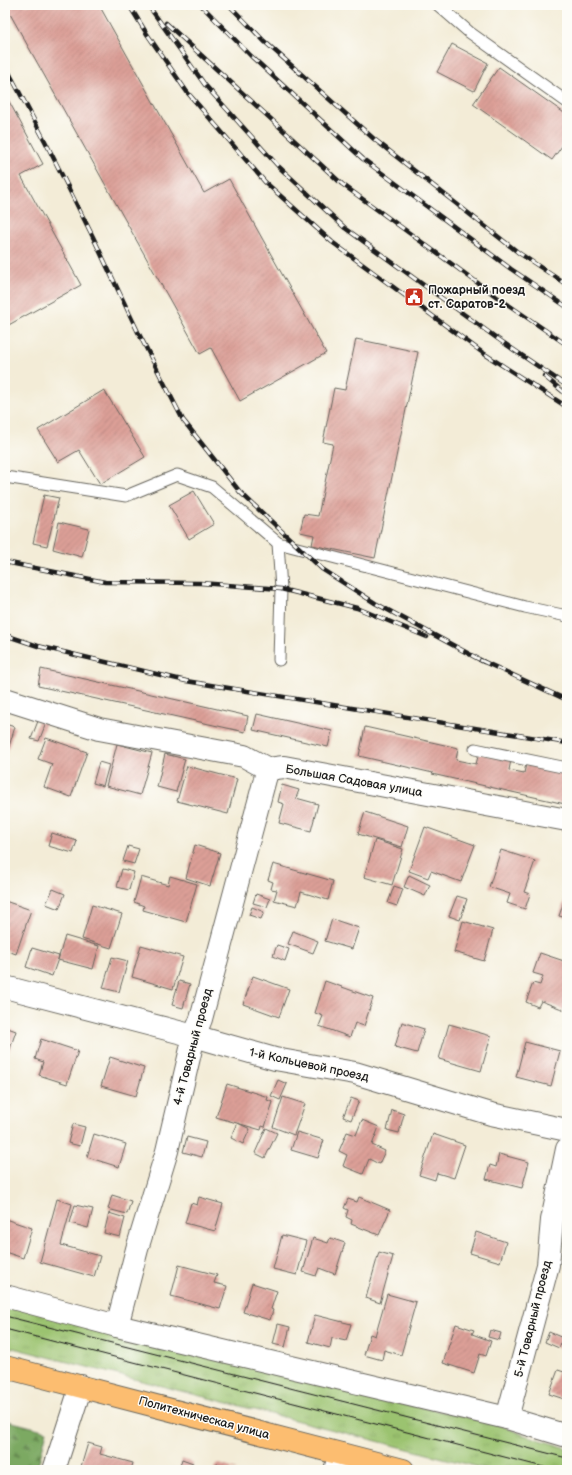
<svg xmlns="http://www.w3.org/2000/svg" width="572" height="1475" viewBox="0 0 572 1475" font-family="'Balsamiq Sans',sans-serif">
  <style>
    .grass { fill: url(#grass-tufts); stroke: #5c7046 }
    .forest { fill: url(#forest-firs); stroke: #4c623f }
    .building { fill: url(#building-hatch) }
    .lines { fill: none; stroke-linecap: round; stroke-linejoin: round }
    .lane-casing { stroke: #67655d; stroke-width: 13 }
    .street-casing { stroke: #67655d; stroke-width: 24 }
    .primary-casing { stroke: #67655d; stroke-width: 24 }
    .lane { stroke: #fff; stroke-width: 11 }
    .street { stroke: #fff; stroke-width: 22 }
    .primary { stroke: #fcbd6f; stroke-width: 22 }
    .tram { stroke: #1c1c1c; stroke-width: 1 }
    .rail-casing { stroke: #1c1c1c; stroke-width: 4.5 }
    .rail { stroke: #fdfcf7; stroke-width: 3; stroke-dasharray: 9; stroke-linecap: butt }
    .labels { text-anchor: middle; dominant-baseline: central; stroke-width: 3; stroke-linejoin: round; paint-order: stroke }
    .poi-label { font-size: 12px; font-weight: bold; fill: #1c1c1c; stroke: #fdfcf7; text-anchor: start }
    .street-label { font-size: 12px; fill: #1c1c1c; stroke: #fdfcf7 }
  </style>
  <defs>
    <pattern id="grass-tufts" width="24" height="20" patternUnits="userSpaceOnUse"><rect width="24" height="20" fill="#9bc36f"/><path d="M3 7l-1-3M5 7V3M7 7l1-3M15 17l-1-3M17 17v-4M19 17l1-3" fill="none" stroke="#85a760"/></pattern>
    <pattern id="forest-firs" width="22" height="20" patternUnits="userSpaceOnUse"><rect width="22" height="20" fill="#7ca962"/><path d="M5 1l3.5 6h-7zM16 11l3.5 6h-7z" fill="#658950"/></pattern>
    <pattern id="building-hatch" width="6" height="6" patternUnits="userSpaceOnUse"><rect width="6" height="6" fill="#dc9f97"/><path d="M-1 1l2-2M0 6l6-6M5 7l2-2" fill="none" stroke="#bc8882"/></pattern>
  </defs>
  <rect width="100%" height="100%" fill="#fdfcf7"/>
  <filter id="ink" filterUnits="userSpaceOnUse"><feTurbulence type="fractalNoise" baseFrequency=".025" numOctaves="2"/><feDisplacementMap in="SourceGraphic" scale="8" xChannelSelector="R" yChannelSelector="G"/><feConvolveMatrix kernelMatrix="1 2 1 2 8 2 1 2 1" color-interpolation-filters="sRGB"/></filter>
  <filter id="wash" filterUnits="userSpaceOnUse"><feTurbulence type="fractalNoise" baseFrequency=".012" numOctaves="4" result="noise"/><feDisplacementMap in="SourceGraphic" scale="16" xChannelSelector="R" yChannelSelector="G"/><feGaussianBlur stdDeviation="0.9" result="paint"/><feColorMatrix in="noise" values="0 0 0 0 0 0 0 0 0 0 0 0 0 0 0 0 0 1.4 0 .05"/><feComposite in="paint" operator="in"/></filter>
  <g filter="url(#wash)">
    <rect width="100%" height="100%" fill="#f3ecd7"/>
    <polygon class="grass" points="5,1302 325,1381 364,1397 430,1409 500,1425 524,1435 567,1448 567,1470 490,1470 5,1346"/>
    <polygon class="forest" points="5,1420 47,1431 37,1470 5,1469"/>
    <g id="blocks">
      <g class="building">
        <polygon points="5,5 99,5 204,193 229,179 326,353 240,401 211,348 200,354"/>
        <polygon points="452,44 488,63 474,91 437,72"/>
        <polygon points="499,67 567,115 567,139 552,160 473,104"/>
        <polygon points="5,94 43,164 21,176 81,285 5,327"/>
        <polygon points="356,339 418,352 375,558 312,545 314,535 300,532 304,514 318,516 333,444 323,442 334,388 345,390"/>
        <polygon points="104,390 145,457 100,484 79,450 58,462 38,430"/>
        <polygon points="194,491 214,524 189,539 169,505"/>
        <polygon points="44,495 59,498 47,546 33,543"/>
        <polygon points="59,522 89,529 82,557 53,549"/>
        <polygon points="41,669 248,716 245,732 38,686"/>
        <polygon points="257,714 332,731 328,747 253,730"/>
        <polygon points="38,721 46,723 39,741 31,739"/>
        <polygon points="5,724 15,727 5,759"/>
        <polygon points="365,727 458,748 456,760 476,764 479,753 511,760 509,770 524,773 526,764 566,773 564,784 567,785 565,804 432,774 433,773 359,756"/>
        <polygon points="46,738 87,752 71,797 44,787 52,764 38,759"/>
        <polygon points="117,744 152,753 140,795 106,786"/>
        <polygon points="165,754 185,759 176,792 157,787"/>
        <polygon points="99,762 109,765 103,786 93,783"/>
        <polygon points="187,766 237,779 228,814 177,801"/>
        <polygon points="282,785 299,790 296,798 318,804 311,831 279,823 284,804 278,802"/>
        <polygon points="365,812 408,826 402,847 358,834"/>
        <polygon points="425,827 475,845 461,882 431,871 428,878 409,871"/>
        <polygon points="52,833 77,841 73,853 48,846"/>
        <polygon points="375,840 403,849 392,885 364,877"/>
        <polygon points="195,845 220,853 210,886 186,878"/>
        <polygon points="128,846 139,849 134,864 123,861"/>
        <polygon points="501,850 535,861 524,892 530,894 525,909 507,903 510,894 489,887"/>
        <polygon points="273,864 333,881 328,900 301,892 297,906 274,900 277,890 271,889 273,882 268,880"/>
        <polygon points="122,869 134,872 129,890 117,887"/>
        <polygon points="409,875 430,885 425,896 404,887"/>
        <polygon points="170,876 197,884 186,922 143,910 144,906 134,902 141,877 168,885"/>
        <polygon points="394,886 403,889 397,906 388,903"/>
        <polygon points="53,889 65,894 59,909 46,904"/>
        <polygon points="567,893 567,918 559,916"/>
        <polygon points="256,894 270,899 267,907 253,903"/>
        <polygon points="457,896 467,899 460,920 449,916"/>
        <polygon points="5,901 31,910 16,954 5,950"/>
        <polygon points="92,905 122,914 111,948 82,939"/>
        <polygon points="252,907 264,912 261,919 249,915"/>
        <polygon points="332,919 359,928 352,949 325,941"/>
        <polygon points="463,921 493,930 484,961 454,952"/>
        <polygon points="293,931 318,941 313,953 288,944"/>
        <polygon points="65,936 99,946 93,969 58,960"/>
        <polygon points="141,945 183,957 173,989 132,977"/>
        <polygon points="277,945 289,949 285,961 273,956"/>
        <polygon points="32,948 59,956 52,976 26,967"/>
        <polygon points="540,953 567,962 567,1011 541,1001 538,1007 526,1002 533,983 540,985 543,976 533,973"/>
        <polygon points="112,957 128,961 119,992 103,988"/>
        <polygon points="253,976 289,989 279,1017 243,1004"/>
        <polygon points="179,981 190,984 183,1008 172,1005"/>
        <polygon points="325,981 373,998 364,1026 355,1023 350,1037 319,1026 323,1016 315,1013"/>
        <polygon points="402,1022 424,1029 417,1053 395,1047"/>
        <polygon points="449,1024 491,1036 481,1071 439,1059"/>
        <polygon points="5,1027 16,1031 5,1063"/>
        <polygon points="41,1039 78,1051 67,1084 39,1075 43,1062 35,1059"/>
        <polygon points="525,1042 560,1051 551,1086 516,1077"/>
        <polygon points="110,1057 144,1068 136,1096 101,1086"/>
        <polygon points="278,1080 287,1084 280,1100 271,1096"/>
        <polygon points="227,1084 268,1097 267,1100 273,1102 265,1127 262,1126 261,1130 216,1117"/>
        <polygon points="283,1097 305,1104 294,1135 273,1127"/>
        <polygon points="351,1098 359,1101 351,1120 343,1117"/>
        <polygon points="392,1110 404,1114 399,1133 387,1130"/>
        <polygon points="362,1120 379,1127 372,1145 385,1151 379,1164 369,1159 363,1174 343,1166 347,1155 339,1151 347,1132 356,1135"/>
        <polygon points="238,1123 250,1129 243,1144 231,1138"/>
        <polygon points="73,1124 85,1127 80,1146 68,1143"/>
        <polygon points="266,1128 277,1133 265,1158 255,1153"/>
        <polygon points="297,1132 324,1140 318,1158 291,1150"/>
        <polygon points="94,1134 126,1144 119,1167 87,1157"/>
        <polygon points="433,1134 465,1145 454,1178 437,1173 435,1180 419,1175"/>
        <polygon points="187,1137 206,1142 202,1157 183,1152"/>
        <polygon points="499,1154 529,1162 522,1188 486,1179 490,1165 496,1167"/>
        <polygon points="112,1195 131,1201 127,1214 108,1209"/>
        <polygon points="199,1197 223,1204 215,1231 185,1223 191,1203 197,1205"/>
        <polygon points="359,1197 390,1210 379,1235 351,1224 352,1220 346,1217 348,1210 344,1208 348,1199 357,1202"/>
        <polygon points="57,1199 72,1204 61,1245 100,1256 94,1277 40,1262"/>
        <polygon points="75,1205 93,1209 88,1228 70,1223"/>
        <polygon points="109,1213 125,1218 120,1237 104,1233"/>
        <polygon points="5,1219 32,1228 23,1258 5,1252"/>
        <polygon points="476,1232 506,1242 500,1262 470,1253"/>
        <polygon points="282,1235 306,1241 297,1275 273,1269"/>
        <polygon points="313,1238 328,1243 330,1238 345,1243 335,1274 319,1268 316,1276 303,1272"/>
        <polygon points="379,1252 393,1256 380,1303 366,1298"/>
        <polygon points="179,1265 217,1275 214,1283 227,1286 220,1309 171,1296"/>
        <polygon points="252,1283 277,1291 271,1309 273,1310 270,1320 243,1312"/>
        <polygon points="387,1294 416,1302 401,1355 384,1350 382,1360 364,1355 370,1334 375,1336"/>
        <polygon points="315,1315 351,1324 346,1341 332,1338 330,1348 308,1342"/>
        <polygon points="278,1324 290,1327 285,1347 273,1344"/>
        <polygon points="456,1324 474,1330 472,1334 491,1341 486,1356 480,1354 474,1373 443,1363"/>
        <polygon points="490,1330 501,1333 499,1340 488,1337"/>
        <polygon points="549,1332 563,1338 559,1348 545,1342"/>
        <polygon points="558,1370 567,1373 567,1400 549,1394"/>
        <polygon points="88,1443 102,1447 100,1454 133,1463 131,1470 80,1470"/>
        <polygon points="182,1459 193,1463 191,1470 179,1470"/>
        <polygon points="217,1463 237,1470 214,1470"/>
      </g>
    </g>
  </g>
  <g filter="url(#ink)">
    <use href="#blocks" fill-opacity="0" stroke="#67655d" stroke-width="1"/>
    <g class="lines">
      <g class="lane-casing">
        <g id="lane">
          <polyline points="438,5 469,32 567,102"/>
          <polyline points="5,477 126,496 177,475 212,487 278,543 525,607 567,616"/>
          <polyline points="278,543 281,589 279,660"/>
          <polyline points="475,749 567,768"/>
        </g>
      </g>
      <g class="street-casing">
        <g id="street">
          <polyline points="5,699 99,729 244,756 268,769 284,767 567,820"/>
          <polyline points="5,987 194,1036 275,1059 355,1073 491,1114 567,1130"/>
          <polyline points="5,1296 117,1326 507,1418 567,1436"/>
          <polyline points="117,1326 137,1249 167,1151 194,1036 201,1019 265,779 268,769"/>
          <polyline points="507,1418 548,1265 552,1220 567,1149"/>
          <polyline points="54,1470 81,1386"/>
          <polyline points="335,1470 340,1454"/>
        </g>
      </g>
      <g class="primary-casing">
        <polyline id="primary" points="5,1367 403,1470"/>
      </g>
      <use href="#lane" class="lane"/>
      <use href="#street" class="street"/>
      <use href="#primary" class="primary"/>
      <g class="tram">
        <polyline points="5,1316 567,1458"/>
        <polyline points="5,1329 555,1470"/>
      </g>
      <g class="rail-casing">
        <g id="rail">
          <polyline points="129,5 147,34 187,92 265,182 332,242 483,353 567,407"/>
          <polyline points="148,5 205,85 278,166 345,228 498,339 567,386"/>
          <polyline points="201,5 251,56 363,159 511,269 567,307"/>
          <polyline points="229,5 264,41 374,139 519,253 567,285"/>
          <polyline points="166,23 342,184 497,297 567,345"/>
          <polyline points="5,65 45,141 93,237 138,332 183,420 240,492 322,569 375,603 484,662"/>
          <polyline points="544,376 567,395"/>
          <polyline points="5,562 105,582 200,583 281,589 357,608 427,637"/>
          <polyline points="5,635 38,646 186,681 567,743"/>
          <polyline points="480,660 567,700"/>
        </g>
      </g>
      <use href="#rail" class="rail"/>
    </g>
  </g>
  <defs>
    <g id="civic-square" transform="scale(1)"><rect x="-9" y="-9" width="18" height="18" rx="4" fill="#c8321e" stroke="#fdfcf7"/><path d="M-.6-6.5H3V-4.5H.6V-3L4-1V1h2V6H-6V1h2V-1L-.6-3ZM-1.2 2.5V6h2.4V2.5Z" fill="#fff"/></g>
  </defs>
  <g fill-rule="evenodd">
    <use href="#civic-square" x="414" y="297"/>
  </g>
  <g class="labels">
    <g class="poi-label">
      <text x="428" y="290">Пожарный поезд<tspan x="428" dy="14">ст. Саратов-2</tspan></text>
    </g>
    <g class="street-label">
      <text transform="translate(354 781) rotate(10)">Большая Садовая улица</text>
      <text transform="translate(193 1047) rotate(-75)">4-й Товарный проезд</text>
      <text transform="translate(309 1065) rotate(12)">1-й Кольцевой проезд</text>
      <text transform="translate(533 1319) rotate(-76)">5-й Товарный проезд</text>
      <text transform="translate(204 1418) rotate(15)">Политехническая улица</text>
    </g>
  </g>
  <rect width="572" height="1475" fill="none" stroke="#fdfcf7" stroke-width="20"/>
</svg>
